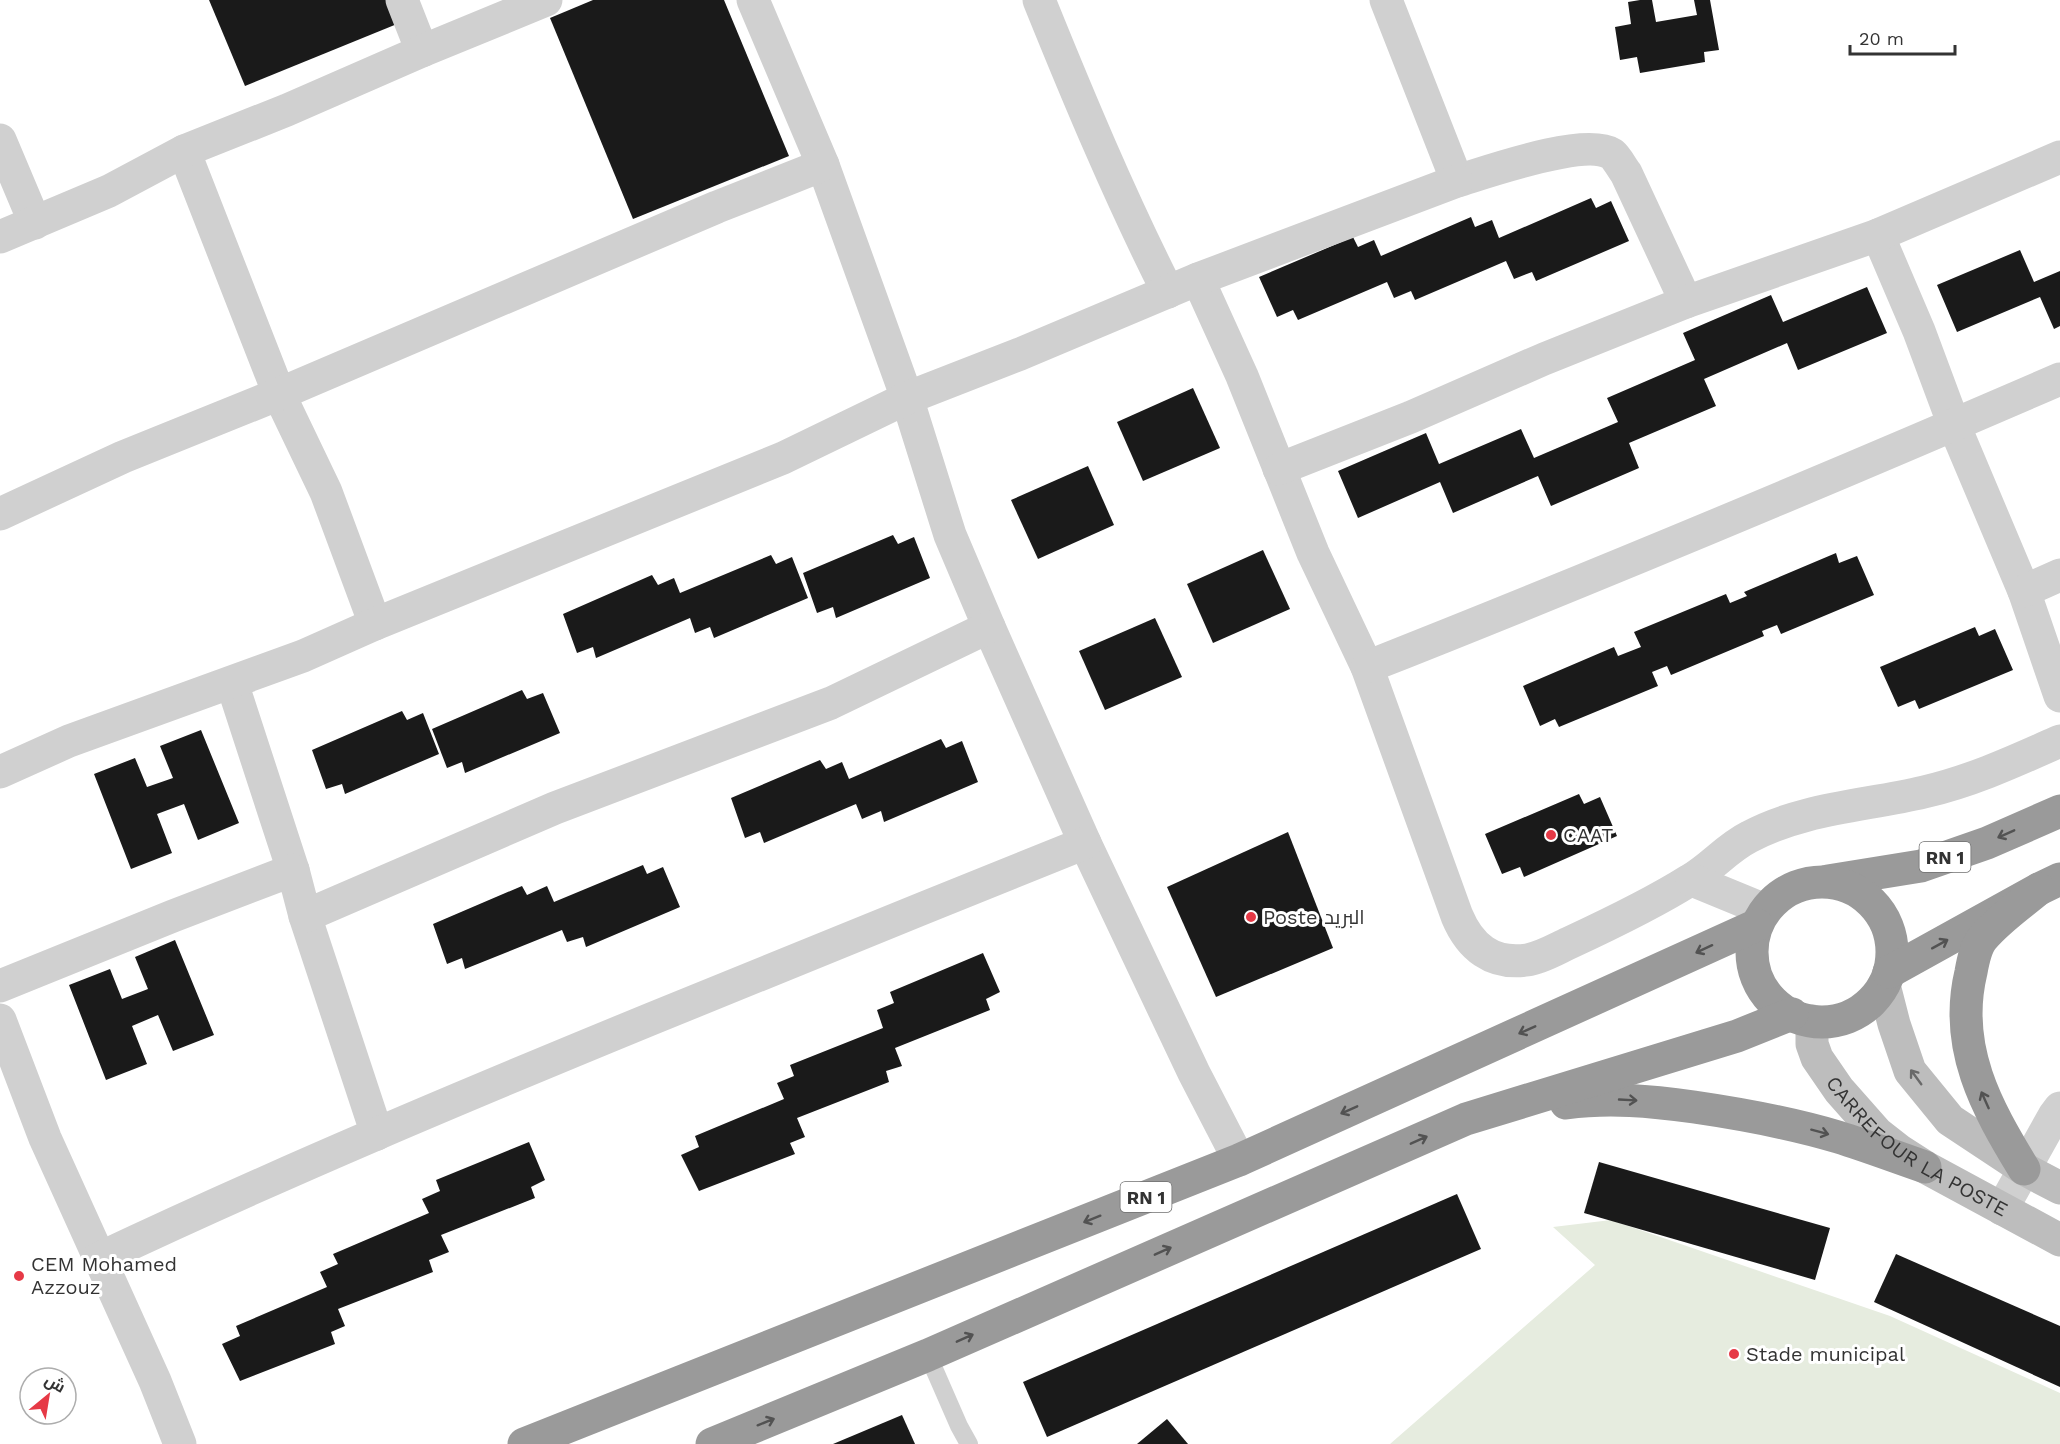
<svg xmlns="http://www.w3.org/2000/svg" width="2060" height="1444" viewBox="0 0 2060 1444" font-family="'Work Sans',Cairo,sans-serif">
  <style>
    .green { fill: #e6ecdf }
    .building { fill: #1a1a1a }
    .lines { fill: none; stroke-linecap: round; stroke-linejoin: round }
    .lane { stroke: #d0d0d0; stroke-width: 18 }
    .street { stroke: #d0d0d0; stroke-width: 33 }
    .secondary { stroke: #bdbdbd; stroke-width: 33 }
    .highway { stroke: #9a9a9a; stroke-width: 33 }
    .oneway { stroke: #525252 }
    .oneway2 { stroke: #6a6a6a }
    .poi-dot { fill: #e63946; stroke: #fff; stroke-width: 2 }
    .labels { text-anchor: middle; dominant-baseline: central; stroke-width: 6; stroke-linejoin: round; paint-order: stroke }
    .shield { fill: #fff; stroke: #707070; stroke-width: 1.5 }
    .shield-label { font-size: 18px; font-weight: bold; fill: #333 }
    .poi-label { font-size: 20px; fill: #333; stroke: #fff; text-anchor: start }
    .street-label { font-size: 20px; fill: #333; stroke: #fff }
  </style>
  <rect width="100%" height="100%" fill="#fff"/>
  <polygon class="green" points="1611,1220 1890,1316 2060,1393 2060,1444 1390,1444 1595,1265 1553,1227"/>
  <g class="building">
    <polygon points="209,0 387,0 397,24 245,86"/>
    <polygon points="593,0 724,0 789,156 633,219 550,18"/>
    <polygon points="1640,0 1652,0 1656,22 1697,15 1694,0 1710,0 1719,50 1704,52 1705,62 1640,73 1637,57 1620,60 1615,27 1631,24 1628,2"/>
    <polygon points="1591,198 1596,208 1611,201 1629,241 1536,281 1532,272 1514,279 1506,261 1415,300 1411,291 1394,298 1387,282 1298,320 1293,310 1277,317 1259,277 1353,237 1358,247 1374,240 1381,256 1471,217 1475,227 1492,220 1499,238"/>
    <polygon points="2020,250 2034,282 2060,271 2060,326 2054,329 2040,297 1957,332 1937,285"/>
    <polygon points="1867,287 1887,333 1798,370 1787,343 1704,379 1716,406 1629,443 1639,468 1551,506 1538,476 1453,513 1440,482 1358,518 1338,471 1426,433 1439,464 1521,429 1534,458 1618,422 1607,398 1695,360 1683,333 1771,295 1783,322"/>
    <polygon points="1193,388 1220,448 1143,481 1117,422"/>
    <polygon points="1088,466 1114,525 1038,559 1011,500"/>
    <polygon points="893,535 898,544 914,537 930,578 836,618 833,607 817,613 803,573"/>
    <polygon points="1263,550 1290,609 1213,643 1187,584"/>
    <polygon points="1836,553 1839,563 1857,556 1874,595 1781,634 1777,625 1762,631 1764,636 1671,675 1667,666 1652,672 1658,686 1559,727 1555,719 1540,726 1523,686 1614,647 1618,656 1641,647 1634,632 1726,594 1730,603 1747,596 1744,592"/>
    <polygon points="771,555 776,564 792,557 808,598 714,638 710,627 695,633 690,618 596,658 593,647 577,653 563,614 652,575 658,585 674,578 680,593"/>
    <polygon points="1155,618 1182,677 1105,710 1079,651"/>
    <polygon points="1975,627 1979,636 1995,629 2013,670 1919,709 1915,700 1898,707 1880,667"/>
    <polygon points="522,690 527,699 543,693 560,733 465,773 462,762 447,768 432,729"/>
    <polygon points="402,711 407,720 423,713 439,754 345,794 342,784 326,789 312,750"/>
    <polygon points="201,730 239,823 198,840 184,804 157,814 172,853 131,869 94,774 135,758 147,787 173,778 160,746"/>
    <polygon points="941,739 946,748 962,741 978,782 884,822 881,811 862,819 856,804 764,843 760,832 745,838 731,798 820,760 826,769 842,762 849,779"/>
    <polygon points="1579,794 1584,804 1600,797 1617,836 1524,877 1520,867 1502,874 1485,834"/>
    <polygon points="1288,832 1333,948 1216,997 1167,887"/>
    <polygon points="643,865 647,874 663,867 680,907 586,947 583,937 567,942 562,930 465,969 462,958 447,964 433,924 522,886 527,895 547,886 554,902"/>
    <polygon points="175,940 214,1035 173,1051 158,1015 132,1026 147,1064 106,1080 69,985 110,969 122,999 148,989 135,957"/>
    <polygon points="983,953 1000,992 986,999 990,1010 895,1048 902,1066 886,1071 889,1082 797,1118 805,1137 790,1143 795,1154 699,1191 681,1155 699,1147 695,1136 784,1099 777,1083 794,1076 790,1065 883,1028 877,1010 894,1003 890,992"/>
    <polygon points="529,1142 545,1180 531,1187 535,1198 441,1235 449,1252 429,1260 433,1272 338,1309 345,1326 331,1332 335,1344 240,1381 222,1344 240,1336 236,1326 327,1287 320,1272 338,1264 333,1254 429,1213 422,1199 440,1191 436,1180"/>
    <polygon points="1599,1162 1830,1228 1815,1280 1584,1213"/>
    <polygon points="1457,1194 1481,1249 1047,1437 1023,1382"/>
    <polygon points="1896,1254 2060,1326 2060,1387 1874,1302"/>
    <polygon points="902,1415 915,1444 833,1444"/>
    <polygon points="1167,1419 1188,1444 1137,1444"/>
  </g>
  <g class="lines">
    <polyline class="lane" points="928,1355 959,1426 969,1444"/>
    <g class="street">
      <polyline points="402,0 422,51"/>
      <polyline points="753,0 823,165 907,398 950,535 989,627 1085,843 1194,1073 1239,1160"/>
      <path d="M1039,0C1079,99 1120,197 1168,292"/>
      <path d="M1386,0L1457,181C1487,172 1585,137 1612,154C1617,158 1622,168 1626,173L1686,302"/>
      <polyline points="0,140 35,223"/>
      <polyline points="184,151 279,394 326,492 375,624"/>
      <polyline points="1878,235 1919,331 1954,425 2024,591 2060,696"/>
      <polyline points="0,237 109,191 184,151 287,110 422,51 546,0"/>
      <path d="M1198,279L1242,376L1313,553L1367,667L1457,916C1470,947 1492,965 1527,960C1541,958 1556,949 1569,943C1610,924 1652,904 1690,880C1711,868 1727,848 1749,837C1803,808 1865,806 1924,792C1972,781 2015,761 2060,741"/>
      <polyline points="1279,469 1411,417 1544,359 1686,302 1878,235 2060,157"/>
      <polyline points="0,514 123,457 279,394 717,207 823,165"/>
      <polyline points="2024,591 2060,575"/>
      <path d="M1367,667C1600,575 1831,478 2060,379"/>
      <polyline points="232,683 293,870"/>
      <polyline points="0,772 69,741 303,656 375,624 783,458 907,398 1020,354 1198,279 1457,181"/>
      <polyline points="1692,880 1765,910"/>
      <polyline points="305,916 377,1134"/>
      <polyline points="0,986 173,916 293,870 305,916 555,808 831,703 989,627"/>
      <polyline points="0,1020 45,1138 155,1381 180,1444"/>
      <polyline points="2002,1209 2054,1116 2060,1108"/>
      <path d="M98,1259C280,1173 466,1095 651,1019C796,960 940,901 1085,843"/>
    </g>
    <g class="secondary">
      <polyline points="1884,985 1894,1024 1910,1071 1950,1120 2024,1169 2060,1188"/>
      <path id="s1" d="M1812,1021V1044L1817,1058L1839,1090L1877,1133L1900,1151L1925,1167L2060,1240"/>
    </g>
    <g class="highway">
      <polyline points="1828,881 1921,866 1987,843 2060,811"/>
      <circle cx="1822" cy="952" r="70"/>
      <polyline points="1889,972 2039,889 2060,879"/>
      <path d="M1566,1103C1609,1097 1651,1101 1694,1107C1742,1114 1791,1123 1838,1137C1867,1146 1896,1157 1925,1167"/>
      <path d="M2024,1169C1986,1107 1953,1047 1971,972C1973,961 1976,946 1983,938C1999,919 2020,905 2039,889"/>
      <polyline points="524,1444 1239,1160 1757,925"/>
      <polyline points="712,1444 928,1355 1466,1119 1737,1036 1792,1014"/>
    </g>
  </g>
  <defs><path id="oneway-shaft" d="M-6 0H5M1.5-3L5.5 0L1.5 3" fill="none" stroke-width="1.6" stroke-linecap="round" stroke-linejoin="round" transform="scale(1.5)"/></defs>
  <g class="oneway">
    <use href="#oneway-shaft" transform="translate(2006 834) rotate(156)"/>
    <use href="#oneway-shaft" transform="translate(1940 944) rotate(-29)"/>
    <use href="#oneway-shaft" transform="translate(1704 949) rotate(155)"/>
    <use href="#oneway-shaft" transform="translate(1527 1030) rotate(156)"/>
    <use href="#oneway-shaft" transform="translate(1628 1100) rotate(3)"/>
    <use href="#oneway-shaft" transform="translate(1985 1100) rotate(-114)"/>
    <use href="#oneway-shaft" transform="translate(1349 1110) rotate(156)"/>
    <use href="#oneway-shaft" transform="translate(1820 1132) rotate(15)"/>
    <use href="#oneway-shaft" transform="translate(1419 1140) rotate(-24)"/>
    <use href="#oneway-shaft" transform="translate(1092 1219) rotate(158)"/>
    <use href="#oneway-shaft" transform="translate(1163 1251) rotate(-24)"/>
    <use href="#oneway-shaft" transform="translate(965 1338) rotate(-24)"/>
    <use href="#oneway-shaft" transform="translate(766 1422) rotate(-22)"/>
  </g>
  <use class="oneway2" href="#oneway-shaft" transform="translate(1916 1077) rotate(-126)"/>
  <g class="poi-dot">
    <circle cx="1551" cy="835" r="6"/>
    <circle cx="1251" cy="917" r="6"/>
    <circle cx="19" cy="1276" r="6"/>
    <circle cx="1734" cy="1354" r="6"/>
  </g>
  <g class="labels">
    <g class="shield">
      <rect x="1919.5" y="842" width="51" height="30" rx="4.5"/>
      <rect x="1120.5" y="1182" width="51" height="30" rx="4.5"/>
    </g>
    <g class="shield-label">
      <text x="1945" y="857">RN 1</text>
      <text x="1146" y="1197">RN 1</text>
    </g>
    <g class="poi-label">
      <text x="1563" y="835">CAAT</text>
      <text x="1263" y="917">Poste البريد</text>
      <text x="31" y="1264">CEM Mohamed<tspan x="31" dy="23">Azzouz</tspan></text>
      <text x="1746" y="1354">Stade municipal</text>
    </g>
    <g class="street-label">
      <text stroke="none"><textPath href="#s1" startOffset="174">CARREFOUR LA POSTE</textPath></text>
    </g>
  </g>
  <g transform="translate(48 1396) rotate(30)"><circle r="28" fill="#ffffff" stroke="#adadad" stroke-width="1.5"/>
  <path d="M0-4.5L10 22L0 15L-10 22Z" fill="#e63946"/>
  <text y="-9" font-size="16" font-weight="bold" text-anchor="middle" fill="#333333">ش</text>
  </g>
  <path d="M1850 45v9h105v-9" fill="none" stroke="#333333" stroke-width="3"/>
  <text x="1859" y="45" font-size="18" fill="#333333" stroke="#ffffff" stroke-width="4.5" paint-order="stroke">20 m</text>
</svg>
